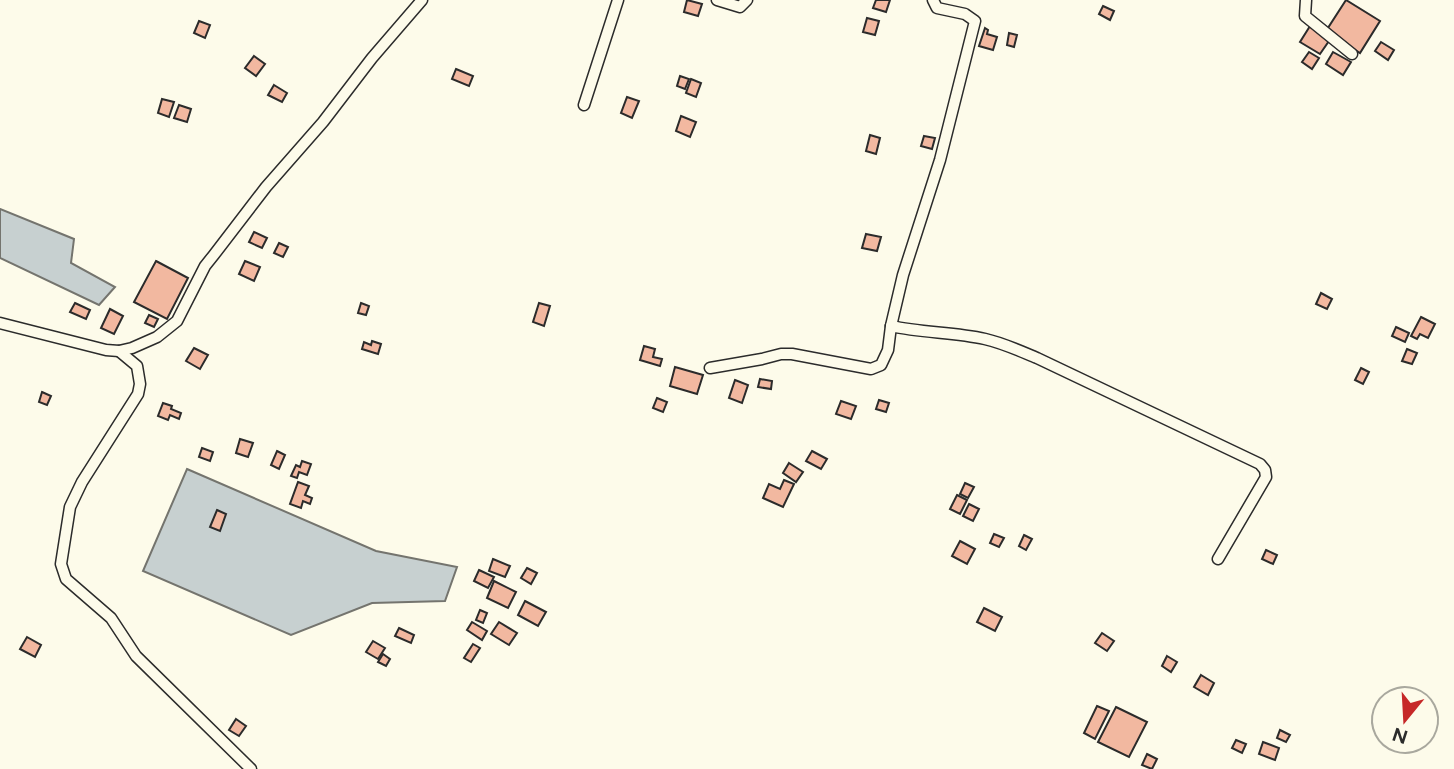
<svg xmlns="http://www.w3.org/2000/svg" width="1454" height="769" viewBox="0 0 1454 769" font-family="Figtree,sans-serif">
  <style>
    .water { fill: #c7d0d0; stroke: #74746e; stroke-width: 2 }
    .building { fill: #f2b8a0; stroke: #2b2b2b; stroke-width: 2 }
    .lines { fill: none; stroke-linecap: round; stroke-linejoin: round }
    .street-casing { stroke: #2b2b2b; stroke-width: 13 }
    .street { stroke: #fdfbea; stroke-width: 10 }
  </style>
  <rect width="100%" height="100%" fill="#fdfbea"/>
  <g class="water">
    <polygon points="0,209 74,239 71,263 115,287 99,305 0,258"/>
    <polygon points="187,469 376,551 457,567 445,601 372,603 291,635 143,571"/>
  </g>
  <g class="building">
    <polygon points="687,0 702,4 698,16 684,12"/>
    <polygon points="876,0 890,0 886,12 873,8"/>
    <polygon points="1346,0 1380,21 1360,53 1326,31"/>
    <polygon points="1103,6 1114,11 1110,20 1099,14"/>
    <polygon points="867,18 879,21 875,35 863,32"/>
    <polygon points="199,21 210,25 205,38 194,33"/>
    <polygon points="1310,26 1331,38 1320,54 1300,42"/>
    <polygon points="985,28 988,30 987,34 997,37 993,50 979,46"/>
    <polygon points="1009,33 1017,35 1014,47 1007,45"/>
    <polygon points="1381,42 1394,50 1388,60 1375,51"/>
    <polygon points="1309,52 1319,58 1312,69 1302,62"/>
    <polygon points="1333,52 1351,62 1343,75 1326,64"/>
    <polygon points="254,56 265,64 256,76 245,68"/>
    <polygon points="456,69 473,76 469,86 452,79"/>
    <polygon points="680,76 689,79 685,89 677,86"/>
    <polygon points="691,79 701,83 696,97 686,93"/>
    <polygon points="274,85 287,93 282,102 268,95"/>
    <polygon points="627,97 639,101 632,118 621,113"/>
    <polygon points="162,99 174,102 169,117 158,113"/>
    <polygon points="179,105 191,109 187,122 174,118"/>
    <polygon points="681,116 696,122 690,137 676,131"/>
    <polygon points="870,135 880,138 876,154 866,151"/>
    <polygon points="924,136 935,138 932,149 921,146"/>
    <polygon points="254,232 267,238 262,248 249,242"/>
    <polygon points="866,234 881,237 877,251 862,248"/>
    <polygon points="279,243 288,247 283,257 274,253"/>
    <polygon points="156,261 188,278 167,319 134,302"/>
    <polygon points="245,261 260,267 254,281 239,274"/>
    <polygon points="1321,293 1332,299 1327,309 1316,304"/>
    <polygon points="75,303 90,310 86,319 70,312"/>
    <polygon points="361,303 369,306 366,315 358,313"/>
    <polygon points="539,303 550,306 544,326 533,322"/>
    <polygon points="110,309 123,316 114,334 101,328"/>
    <polygon points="149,315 158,319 154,327 145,323"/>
    <polygon points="1421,317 1435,324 1428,338 1420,334 1417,339 1411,336"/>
    <polygon points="1396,327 1409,333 1405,342 1392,336"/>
    <polygon points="372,341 381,344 378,354 362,349 364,342 371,345"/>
    <polygon points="644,346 655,349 653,357 662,359 660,366 640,360"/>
    <polygon points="194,348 208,355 200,369 186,361"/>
    <polygon points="1407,349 1417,353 1412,364 1402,361"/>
    <polygon points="675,367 703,375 697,394 670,386"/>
    <polygon points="1361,368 1369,372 1363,384 1355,380"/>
    <polygon points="760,379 772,381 771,389 758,387"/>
    <polygon points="735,380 748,385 742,403 729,398"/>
    <polygon points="42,392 51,396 47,405 39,402"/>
    <polygon points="657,398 667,402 663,412 653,408"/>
    <polygon points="879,400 889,403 886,412 876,409"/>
    <polygon points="841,401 856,406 851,419 836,414"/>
    <polygon points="163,403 172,406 171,409 181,413 179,419 170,415 168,420 158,416"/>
    <polygon points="240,439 253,443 248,457 236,453"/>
    <polygon points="202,448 213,452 210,461 199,457"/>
    <polygon points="277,451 285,455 279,469 271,465"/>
    <polygon points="812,451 827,459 821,469 806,461"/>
    <polygon points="302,461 311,464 307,475 299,472 297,478 291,476 296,465 300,467"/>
    <polygon points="789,463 803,472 796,482 783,473"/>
    <polygon points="784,480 794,484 783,507 763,498 769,484 780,489"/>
    <polygon points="298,482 309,486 305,495 312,498 310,504 303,501 301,508 290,504"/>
    <polygon points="965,483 974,487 968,498 960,494"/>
    <polygon points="957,495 967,500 960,514 950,509"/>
    <polygon points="969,504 979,509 973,521 963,516"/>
    <polygon points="217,510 226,514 220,531 210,527"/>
    <polygon points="994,534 1004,538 999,547 990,543"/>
    <polygon points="1024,535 1032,539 1026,550 1019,546"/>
    <polygon points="960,541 975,549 967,564 952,556"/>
    <polygon points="1266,550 1277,555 1273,564 1262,559"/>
    <polygon points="493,559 510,566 505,577 489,571"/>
    <polygon points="527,568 537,573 531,584 521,578"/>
    <polygon points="479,570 494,577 488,588 474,581"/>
    <polygon points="494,581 516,592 508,608 487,598"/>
    <polygon points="525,601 546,612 538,626 518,615"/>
    <polygon points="984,608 1002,617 995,631 977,622"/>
    <polygon points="480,610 487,613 483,623 476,620"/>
    <polygon points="472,622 487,631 482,640 467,630"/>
    <polygon points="499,622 517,633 509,645 491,634"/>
    <polygon points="399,628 414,635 411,643 395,636"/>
    <polygon points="1102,633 1114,641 1107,651 1095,643"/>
    <polygon points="27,637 41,645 35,657 20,649"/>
    <polygon points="373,641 385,648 378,659 366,652"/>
    <polygon points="473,644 480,648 471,662 464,658"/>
    <polygon points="383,654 390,659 386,666 378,662"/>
    <polygon points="1167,656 1177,662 1171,672 1162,666"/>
    <polygon points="1201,675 1214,683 1208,695 1194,687"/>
    <polygon points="1097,706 1109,711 1095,739 1084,733"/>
    <polygon points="1116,707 1147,722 1129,757 1098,742"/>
    <polygon points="236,719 246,726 239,736 229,730"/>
    <polygon points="1280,730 1290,735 1286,742 1277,738"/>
    <polygon points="1236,740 1246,744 1242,753 1232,748"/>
    <polygon points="1263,742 1279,748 1275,760 1259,754"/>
    <polygon points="1147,754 1157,759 1152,769 1142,765"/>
  </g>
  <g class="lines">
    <g class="street-casing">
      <g id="street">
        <polyline points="717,0 740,7 747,0"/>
        <polyline points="1306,0 1305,16 1352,54"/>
        <polyline points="584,105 618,0"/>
        <polyline points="0,323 106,350 119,351 132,348 157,337 177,321 205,266 213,256 266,187 323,122 372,58 422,0"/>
        <path d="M891,326C922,333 954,332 985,339C1003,343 1020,351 1037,358L1260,464L1265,470L1266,477L1218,559"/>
        <polyline points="119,351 137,366 140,384 138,394 82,482 70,507 61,564 66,579 111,618 136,656 251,769"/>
        <polyline points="710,368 762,359 781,354 792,354 871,369 881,365 888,350 891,326 903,275 940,160 975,21 965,14 937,8 933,0"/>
      </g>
    </g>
    <use href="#street" class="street"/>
  </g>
  <g transform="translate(1405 720) rotate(198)"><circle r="33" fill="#fdfbea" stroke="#a9a89e" stroke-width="2"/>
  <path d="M0-5L12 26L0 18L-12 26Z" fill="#c62828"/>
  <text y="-10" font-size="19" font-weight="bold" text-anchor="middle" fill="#2b2b2b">N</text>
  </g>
</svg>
